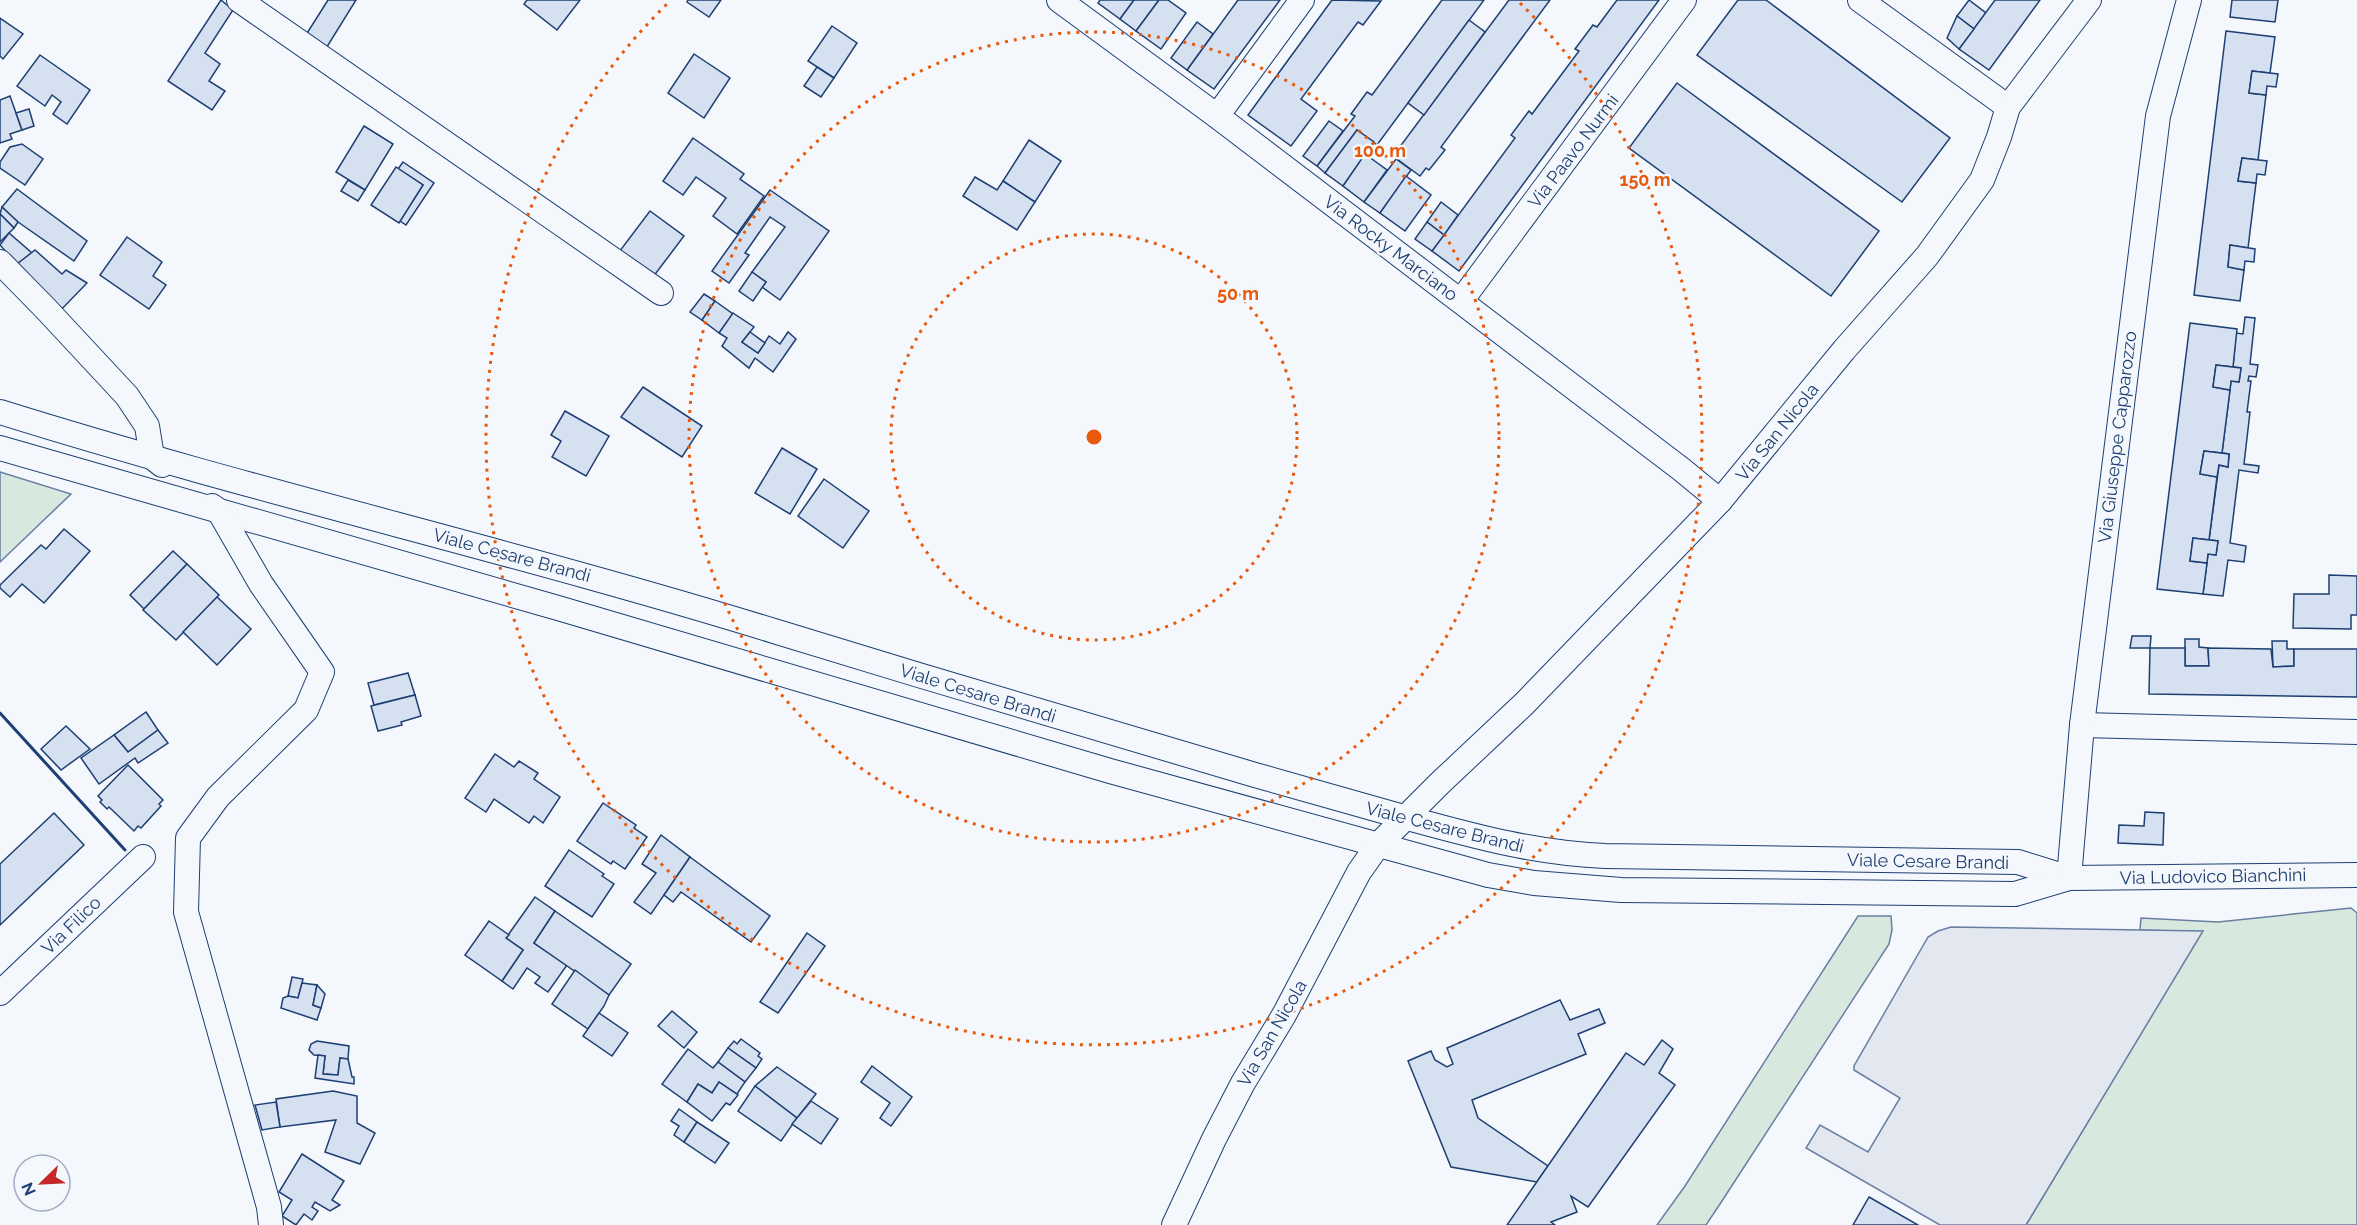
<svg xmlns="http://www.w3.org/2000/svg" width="2357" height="1225" viewBox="0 0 2357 1225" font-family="Raleway,sans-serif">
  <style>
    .green { fill: #d7e8df; stroke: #687fa3; stroke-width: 1.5 }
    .parking { fill: #e3e8f0; stroke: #687fa3; stroke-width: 1.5 }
    .building { fill: #d5e0f0; stroke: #1d3f73; stroke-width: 1.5 }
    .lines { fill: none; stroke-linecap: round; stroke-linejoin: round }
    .street-casing { stroke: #1d3f73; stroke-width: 26 }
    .street { stroke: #f4f7fb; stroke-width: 24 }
    .wall { stroke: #1d3f73; stroke-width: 3 }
    .ring { fill: none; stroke: #e8590c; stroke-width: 3; stroke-dasharray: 3 6 }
    .labels { text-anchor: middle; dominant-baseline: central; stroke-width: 4.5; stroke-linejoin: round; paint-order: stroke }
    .street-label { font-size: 18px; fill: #1d3f73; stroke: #f4f7fb }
    .centre { fill: #e8590c; stroke: #f4f7fb; stroke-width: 3 }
    .ring-label { font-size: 18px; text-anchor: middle; font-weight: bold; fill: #e8590c; stroke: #f4f7fb; stroke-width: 4.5; stroke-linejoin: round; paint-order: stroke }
  </style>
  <rect width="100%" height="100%" fill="#f4f7fb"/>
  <g class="green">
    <polygon points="0,472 71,494 0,562"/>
    <polygon points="2351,908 2357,913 2357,1225 2026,1225 2202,932 2140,930 2141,918 2218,922"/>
    <polygon points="1858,916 1891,916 1892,930 1889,944 1720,1204 1706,1225 1657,1225 1685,1186"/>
  </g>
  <polygon class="parking" points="1951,927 2203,931 2026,1225 1940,1225 1806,1148 1820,1125 1868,1152 1900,1098 1854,1070 1854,1066 1928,937 1938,931"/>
  <g class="building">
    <polygon points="221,0 233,10 205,53 220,64 209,81 225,91 212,110 168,81"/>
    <polygon points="328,0 356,0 325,50 304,38"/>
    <polygon points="527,0 580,0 557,30 524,4"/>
    <polygon points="688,0 721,0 709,17 687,2"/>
    <polygon points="1100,0 1134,0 1120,19 1098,3"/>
    <polygon points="1134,0 1159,0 1136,31 1120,19"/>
    <polygon points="1159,0 1168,0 1186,13 1161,49 1136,31"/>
    <polygon points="1238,0 1280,0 1214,89 1187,70"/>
    <polygon points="1332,0 1381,1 1363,25 1358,22 1301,99 1317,111 1291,146 1248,115"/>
    <polygon points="1442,0 1484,0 1377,145 1357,130 1325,173 1317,166 1355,116 1351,114 1367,92 1372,95"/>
    <polygon points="1509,0 1550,0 1441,147 1445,150 1429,170 1426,168 1420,176 1393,156"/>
    <polygon points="1617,0 1659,0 1459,271 1432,251 1515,138 1511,135 1529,111 1532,114 1579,51 1575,49 1593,25 1597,27"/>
    <polygon points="1738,0 1766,0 1950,138 1902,202 1697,55"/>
    <polygon points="1969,0 1986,13 1974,29 1957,16"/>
    <polygon points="1995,0 2040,0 1989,70 1959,49"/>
    <polygon points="2232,0 2278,0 2275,22 2230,17"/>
    <polygon points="1957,16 1974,29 1959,49 1947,38"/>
    <polygon points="0,18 23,34 3,59 0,56"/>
    <polygon points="1469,20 1485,32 1424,115 1408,103"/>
    <polygon points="1197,22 1213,34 1187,70 1171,58"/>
    <polygon points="832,26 857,43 834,78 808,61"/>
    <polygon points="2226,31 2275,37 2270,73 2252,71 2249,93 2266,95 2258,160 2242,158 2238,181 2256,183 2248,248 2230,245 2228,267 2244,270 2240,301 2194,295"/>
    <polygon points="694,54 730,78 704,118 668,93"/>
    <polygon points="40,55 90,90 67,124 53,114 61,102 52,95 45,106 17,86"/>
    <polygon points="817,67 834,78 821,97 804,86"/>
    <polygon points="2252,71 2278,74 2276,87 2267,86 2266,95 2249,93"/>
    <polygon points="1677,83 1879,231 1831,296 1629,148"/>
    <polygon points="10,96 22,130 10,134 12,139 0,143 0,100"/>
    <polygon points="29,109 34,126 22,130 16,113"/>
    <polygon points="1329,121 1343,131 1317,166 1303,156"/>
    <polygon points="364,126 393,144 365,190 336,172"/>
    <polygon points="1357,130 1374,142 1343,186 1325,173"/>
    <polygon points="693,138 744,174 740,179 764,196 737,234 713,216 726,198 696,177 683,195 663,181"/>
    <polygon points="1029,140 1061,161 1035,202 1003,181"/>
    <polygon points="22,144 43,159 25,185 0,168 0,162 10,147"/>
    <polygon points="1365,154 1387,170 1364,202 1343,186"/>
    <polygon points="2242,158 2267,161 2265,175 2257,174 2256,183 2238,181"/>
    <polygon points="1396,159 1411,170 1380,213 1364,202"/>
    <polygon points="403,162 434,183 406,225 400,221 423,185 398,169"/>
    <polygon points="396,167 423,185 399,223 371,205"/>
    <polygon points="1406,176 1431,195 1405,231 1380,213"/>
    <polygon points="975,177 997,190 1003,181 1035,202 1017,230 963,196"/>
    <polygon points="348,180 365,190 358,201 341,191"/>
    <polygon points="17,189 87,241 74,261 18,222 2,207"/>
    <polygon points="770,190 829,231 780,300 762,287 766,282 752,272 785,227 770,217 745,253 749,255 729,283 712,271"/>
    <polygon points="1441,202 1458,215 1444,235 1427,222"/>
    <polygon points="2,207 18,222 14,228 0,214"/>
    <polygon points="650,211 684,236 653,277 619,252"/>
    <polygon points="0,214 14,228 0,242"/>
    <polygon points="1427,222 1444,235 1432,251 1415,239"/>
    <polygon points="9,233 32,253 17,264 0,245"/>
    <polygon points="127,237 162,262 153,276 166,285 149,309 100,275"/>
    <polygon points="2230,245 2255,249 2254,262 2245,261 2244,270 2228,267"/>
    <polygon points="35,250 62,274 66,270 87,283 58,313 17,264"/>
    <polygon points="752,272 766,282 753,301 739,291"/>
    <polygon points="704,294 715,301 702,320 690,312"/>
    <polygon points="715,301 733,314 719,333 702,320"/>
    <polygon points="733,313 754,327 742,342 758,353 769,336 780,344 788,332 796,339 773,372 755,358 749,368 722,346 727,338 719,333"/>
    <polygon points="2245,317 2255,318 2250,364 2258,365 2256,377 2249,376 2248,381 2251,381 2247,412 2250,412 2244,464 2259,466 2258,473 2239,470 2230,543 2246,546 2244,562 2228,560 2223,596 2203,594 2208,554 2216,555 2218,541 2209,540 2219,465 2228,467 2229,454 2222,453 2231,381 2239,382 2241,368 2233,367 2236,333 2243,334"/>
    <polygon points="2190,323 2237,329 2233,367 2216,365 2213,387 2230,390 2222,453 2204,451 2200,474 2217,477 2209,540 2193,538 2190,561 2207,563 2203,594 2157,589"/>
    <polygon points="750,332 765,343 758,353 742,342"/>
    <polygon points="2216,365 2241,368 2239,382 2231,381 2230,390 2213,387"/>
    <polygon points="643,387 702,426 682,457 621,417"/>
    <polygon points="565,411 609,436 586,476 552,457 561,441 551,435"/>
    <polygon points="782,448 817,469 790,514 755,493"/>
    <polygon points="2204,451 2229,454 2228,467 2219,465 2217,477 2200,474"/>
    <polygon points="824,479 869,511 843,548 798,516"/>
    <polygon points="64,529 90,551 44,603 22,584 10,597 0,588 0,585 41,545 46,549"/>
    <polygon points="2193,538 2218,541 2216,555 2208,554 2207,563 2190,561"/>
    <polygon points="173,551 187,564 144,609 130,595"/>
    <polygon points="187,564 219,595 176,640 143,610"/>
    <polygon points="2329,575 2357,576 2357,615 2351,615 2351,629 2293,628 2294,594 2329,594"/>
    <polygon points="217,597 251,629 217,665 183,632"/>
    <polygon points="2132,636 2151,636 2150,648 2130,648"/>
    <polygon points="2185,639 2199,639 2199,647 2208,648 2209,666 2185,666"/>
    <polygon points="2272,641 2287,641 2287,649 2294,649 2294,666 2273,667"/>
    <polygon points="2150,648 2185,648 2185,666 2209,666 2208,648 2271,649 2273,667 2294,666 2294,649 2357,649 2357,697 2149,694"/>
    <polygon points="408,673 415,695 374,705 368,683"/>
    <polygon points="415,695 421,716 401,722 402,725 378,731 371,706"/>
    <polygon points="146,712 158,730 128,752 114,735"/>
    <polygon points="66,726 90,749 61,770 41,749"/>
    <polygon points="158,730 168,743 138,763 135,758 99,784 81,758 114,735 128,752"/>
    <polygon points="495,754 514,767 519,761 538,773 534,779 560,797 543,823 534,816 529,823 494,799 486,812 465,798"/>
    <polygon points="128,765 163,800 159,804 161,806 141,828 138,826 134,831 109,807 107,809 100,802 102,800 98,796"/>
    <polygon points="603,803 636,825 634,828 647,837 625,869 613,861 611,864 577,841"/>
    <polygon points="2145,812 2164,813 2163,845 2118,843 2119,825 2144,826"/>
    <polygon points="54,813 84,845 0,925 0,864"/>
    <polygon points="661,835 690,857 651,914 634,902 656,873 642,864"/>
    <polygon points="569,850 604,874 602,876 614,884 592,917 545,886"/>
    <polygon points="690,857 770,916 751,942 681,892 673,902 664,895"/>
    <polygon points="535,897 555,911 534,943 567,965 548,992 535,983 540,977 527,968 513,989 502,981 523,950 506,938"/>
    <polygon points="555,911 631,964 609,995 534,943"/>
    <polygon points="489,921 509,935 506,938 523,950 502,981 465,955"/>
    <polygon points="807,933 825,946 778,1013 760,1002"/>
    <polygon points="575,970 609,995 604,1006 588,1029 552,1004"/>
    <polygon points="292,977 303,979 298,998 288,996"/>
    <polygon points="302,983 317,985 313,1005 321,1008 317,1020 281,1008 283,998 288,996 298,998"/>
    <polygon points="317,985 325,994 321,1008 313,1005"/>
    <polygon points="1560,1000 1570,1020 1599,1009 1605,1023 1578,1034 1586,1054 1472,1100 1478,1118 1548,1166 1537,1182 1451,1167 1408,1061 1431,1051 1435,1060 1447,1067 1453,1064 1447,1048"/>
    <polygon points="672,1011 697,1032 684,1048 658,1026"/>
    <polygon points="599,1013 628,1033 612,1056 583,1036"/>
    <polygon points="741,1039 760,1053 758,1056 762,1059 756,1068 728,1048 734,1041 737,1044"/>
    <polygon points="1662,1040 1673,1049 1659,1073 1675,1085 1588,1207 1571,1196 1577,1212 1551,1222 1555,1225 1507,1225 1626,1053 1644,1065"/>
    <polygon points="317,1041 349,1046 348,1059 340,1058 338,1075 323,1074 325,1056 314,1055 309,1050 311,1044"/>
    <polygon points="728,1048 756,1068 745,1082 718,1062"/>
    <polygon points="688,1049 713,1068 718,1062 745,1082 737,1094 719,1082 712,1093 698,1084 687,1102 662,1084"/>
    <polygon points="318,1055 325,1056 323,1074 338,1075 340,1058 348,1059 352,1077 354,1077 354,1084 315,1078"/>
    <polygon points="872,1066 912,1097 891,1126 880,1118 890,1103 861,1082"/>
    <polygon points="777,1067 816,1094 797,1118 755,1086"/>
    <polygon points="719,1082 738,1095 730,1105 726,1103 712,1121 687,1102 698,1084 712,1093"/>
    <polygon points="755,1086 797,1118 781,1141 738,1111"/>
    <polygon points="333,1091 357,1096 357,1123 375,1133 360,1164 325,1152 336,1120 280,1127 276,1099"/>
    <polygon points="811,1101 838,1119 821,1144 792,1124"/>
    <polygon points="276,1102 280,1127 262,1130 255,1105"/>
    <polygon points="679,1109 697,1122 684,1142 674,1135 679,1126 671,1121"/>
    <polygon points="697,1122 729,1143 715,1163 684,1142"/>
    <polygon points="302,1154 344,1181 332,1200 340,1205 330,1211 315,1202 312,1207 318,1211 312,1220 304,1214 296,1225 282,1216 292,1200 279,1192"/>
    <polygon points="1869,1197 1918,1225 1853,1225"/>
  </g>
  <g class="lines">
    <g class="street-casing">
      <g id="street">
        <polyline points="239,0 661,293"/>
        <polyline points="1059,0 1217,116 1681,469 1720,501"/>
        <polyline points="1860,0 2008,107"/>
        <polyline points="1217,116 1302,0"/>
        <polyline points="0,262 46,309 127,396 147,426 152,457 162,465"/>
        <polyline points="1461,301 1684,0"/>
        <path d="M0,412C256,492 518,552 774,631C934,680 1094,728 1255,775C1303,789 1352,802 1400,816C1470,835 1532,853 1605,856L2018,862L2069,878"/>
        <polyline points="0,448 558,608 1110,771 1488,875 1534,883 1621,890 2015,894 2069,878 2357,875"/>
        <polyline points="212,506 219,511 261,584 322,672 306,710 218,797 188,838 186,912 269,1207 271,1225"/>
        <polyline points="2082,725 2357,732"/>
        <polyline points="2069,878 2082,725 2158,116 2189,0"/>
        <polyline points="0,993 143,857"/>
        <polyline points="1174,1225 1214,1139 1243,1083 1284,1015 1359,872 1378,845 1440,783 1524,704 1720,501 1844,350 1927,256 1982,180 1999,137 2008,107 2089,0"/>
      </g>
    </g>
    <use href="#street" class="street"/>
    <polyline class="wall" points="0,713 125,850"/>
  </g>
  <g class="ring">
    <circle cx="1094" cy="437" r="203"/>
    <circle cx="1094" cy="437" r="405"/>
    <path d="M1520 3A608 608 0 1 1 668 3"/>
  </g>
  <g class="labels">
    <g class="street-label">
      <text transform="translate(1573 151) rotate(-53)">Via Paavo Nurmi</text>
      <text transform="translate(1391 248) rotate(37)">Via Rocky Marciano</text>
      <text transform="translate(1777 432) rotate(-51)">Via San Nicola</text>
      <text transform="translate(2117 437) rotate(-83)">Via Giuseppe Capparozzo</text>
      <text transform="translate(512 555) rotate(15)">Viale Cesare Brandi</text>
      <text transform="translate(978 693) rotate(17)">Viale Cesare Brandi</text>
      <text transform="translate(1445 827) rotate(14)">Viale Cesare Brandi</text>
      <text transform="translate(1928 861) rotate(1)">Viale Cesare Brandi</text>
      <text transform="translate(2213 876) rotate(-1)">Via Ludovico Bianchini</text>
      <text transform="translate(71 925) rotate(-44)">Via Filico</text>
      <text transform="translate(1272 1033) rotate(-60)">Via San Nicola</text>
    </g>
  </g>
  <circle cx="1094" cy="437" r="9" class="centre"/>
  <g class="ring-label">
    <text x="1380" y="157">100 m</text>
    <text x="1645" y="186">150 m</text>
    <text x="1238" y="300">50 m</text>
  </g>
  <g transform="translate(42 1183) rotate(246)"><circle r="28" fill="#f4f7fb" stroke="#9eadc5" stroke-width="1.5"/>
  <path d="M0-4.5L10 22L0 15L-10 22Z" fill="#c62828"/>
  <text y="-9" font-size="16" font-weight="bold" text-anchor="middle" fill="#1d3f73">N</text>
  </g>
</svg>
